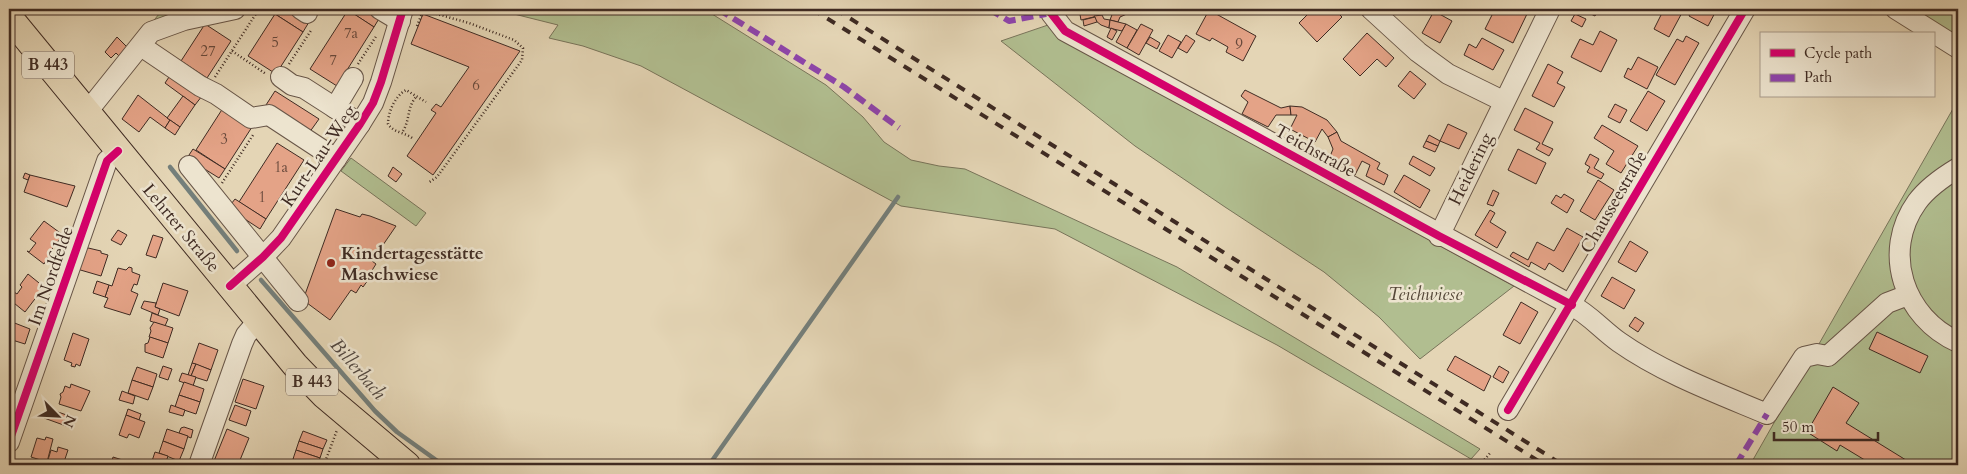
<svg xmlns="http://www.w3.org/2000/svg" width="1967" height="474" viewBox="0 0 1967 474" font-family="Cardo,serif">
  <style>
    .green { fill: #b1be90; stroke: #78745a }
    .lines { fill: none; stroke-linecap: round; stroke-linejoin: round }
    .stream { stroke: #747f7b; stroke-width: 4.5 }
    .building { fill: #e4a387; stroke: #3f2b23 }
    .minor-casing { stroke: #685648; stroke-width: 22 }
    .major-casing { stroke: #3f2b23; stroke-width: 28 }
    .path { stroke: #3f2b23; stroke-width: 2.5; stroke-dasharray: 1 2.5; stroke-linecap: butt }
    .minor { stroke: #ede4cf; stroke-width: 20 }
    .major { stroke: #e4d5b5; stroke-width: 26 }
    .rail { stroke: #3f2b23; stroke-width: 4; stroke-dasharray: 9 9; stroke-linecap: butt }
    .quiet { stroke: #8e44ad; stroke-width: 6; stroke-dasharray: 12 6; stroke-linecap: butt }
    .cycleway-casing { stroke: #ede4cf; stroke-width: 11 }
    .cycleway { stroke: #d6006c; stroke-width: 8 }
    .poi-dot { fill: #8f2418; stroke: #ede4cf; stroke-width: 2 }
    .labels { text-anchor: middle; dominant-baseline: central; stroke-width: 5; stroke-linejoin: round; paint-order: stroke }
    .number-label { font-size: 15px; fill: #68493c }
    .shield { fill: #ede4cf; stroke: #736257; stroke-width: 1 }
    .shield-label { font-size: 16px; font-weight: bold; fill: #3f2b23 }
    .street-label { font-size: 18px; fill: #3f2b23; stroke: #ede4cf }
    .poi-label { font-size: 18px; font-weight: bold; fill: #3f2b23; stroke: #ede4cf; text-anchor: start }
    .park-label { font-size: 18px; font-style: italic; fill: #564839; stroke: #ede4cf }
    .water-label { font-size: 19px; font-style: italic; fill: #514740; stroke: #ede4cf }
  </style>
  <rect width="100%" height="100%" fill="#e4d5b5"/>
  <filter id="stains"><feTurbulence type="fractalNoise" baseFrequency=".004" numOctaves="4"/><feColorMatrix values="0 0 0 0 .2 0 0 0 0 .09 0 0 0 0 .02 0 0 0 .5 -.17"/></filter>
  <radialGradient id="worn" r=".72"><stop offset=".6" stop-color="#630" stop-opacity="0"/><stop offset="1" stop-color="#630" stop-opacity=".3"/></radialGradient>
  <g class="green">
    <polygon points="163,9 211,9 147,29"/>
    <polygon points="494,9 704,9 826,85 863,117 884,142 911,160 939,166 965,169 1177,267 1480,449 1471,459 1277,345 1055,229 901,206 641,66 583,46 549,38 558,25"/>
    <polygon points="1906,9 1958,9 1958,44"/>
    <polygon points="1048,25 1062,40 1514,286 1420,359 1379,317 1324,272 1225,207 1135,146 1001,41"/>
    <polygon points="1958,100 1958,465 1750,465"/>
    <polygon points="351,158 426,213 416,226 341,171"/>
  </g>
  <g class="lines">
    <g class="stream">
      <polyline points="170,167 237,251"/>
      <polyline points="261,280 375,411 397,432 443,465"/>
      <polyline points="709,465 898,197"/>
    </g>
  </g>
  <g class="building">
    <polygon points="34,9 46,9 42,14"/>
    <polygon points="274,9 288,9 309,22 303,32 272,12"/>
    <polygon points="346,9 367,9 380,17 374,27"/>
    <polygon points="1079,9 1100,9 1102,15 1081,20"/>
    <polygon points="1122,9 1128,9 1129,13 1120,17 1118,22 1110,20 1113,12"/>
    <polygon points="1313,9 1334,9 1342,17 1317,42 1299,23"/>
    <polygon points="1495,9 1527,9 1525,13 1527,14 1513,43 1485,29"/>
    <polygon points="1581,9 1599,9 1595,16"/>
    <polygon points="1664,9 1684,9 1669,37 1654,29"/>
    <polygon points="1692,9 1717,9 1708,26 1689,16"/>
    <polygon points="348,10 374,27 337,86 310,69"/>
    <polygon points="1209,10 1256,36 1243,61 1226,52 1228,47 1212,38 1210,41 1196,34"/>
    <polygon points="1434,11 1452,21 1440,43 1422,33"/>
    <polygon points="275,14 303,32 276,74 248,56"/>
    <polygon points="423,14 520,51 433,175 407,156 436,113 431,110 436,104 441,107 469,67 411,44"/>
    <polygon points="1575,14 1586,19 1582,27 1571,21"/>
    <polygon points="1102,15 1104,19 1110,20 1109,28 1101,25 1096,21 1094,16"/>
    <polygon points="1095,17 1097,22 1084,26 1083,20"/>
    <polygon points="1110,20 1126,24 1122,31 1109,28"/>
    <polygon points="205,24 231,41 207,78 181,61"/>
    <polygon points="1126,24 1137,30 1127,48 1116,42"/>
    <polygon points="1141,24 1153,30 1139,55 1127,48"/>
    <polygon points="1111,28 1117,31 1112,40 1107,37"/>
    <polygon points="1600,31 1617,40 1601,72 1571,57 1580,39 1593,45"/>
    <polygon points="1367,33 1394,58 1386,67 1377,59 1360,76 1343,59"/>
    <polygon points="1168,35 1181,42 1172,58 1159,51"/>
    <polygon points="1186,35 1195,41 1187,53 1178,48"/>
    <polygon points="1686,36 1699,43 1675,85 1656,75 1677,39 1683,42"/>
    <polygon points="117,37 128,48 120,57 116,53 111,58 105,52"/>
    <polygon points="1150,37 1160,43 1157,49 1146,43"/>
    <polygon points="1482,38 1504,50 1493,70 1464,55 1469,44 1476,48"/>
    <polygon points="1638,57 1658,67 1647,89 1624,77 1628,68 1631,70"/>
    <polygon points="1548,64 1563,72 1557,83 1565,87 1554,107 1532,96"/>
    <polygon points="1410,71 1426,84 1414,99 1398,86"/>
    <polygon points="171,74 202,96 195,105 165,83"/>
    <polygon points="1245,90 1281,108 1290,106 1291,115 1276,115 1268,127 1242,114 1248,102 1241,96"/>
    <polygon points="275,91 319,119 309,133 266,105"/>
    <polygon points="1648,91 1665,101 1647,131 1630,121"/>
    <polygon points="138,95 170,120 165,128 150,117 139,132 122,119"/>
    <polygon points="183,96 195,105 180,127 167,118"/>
    <polygon points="1615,104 1627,110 1620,123 1608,117"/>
    <polygon points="1290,106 1302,107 1327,120 1337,132 1328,137 1322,129 1315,142 1290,129 1297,115 1291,115"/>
    <polygon points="223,108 252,127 225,169 196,150"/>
    <polygon points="1525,108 1553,122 1542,144 1553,149 1549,156 1536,149 1540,143 1514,130"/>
    <polygon points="170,120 180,127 175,135 165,128"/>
    <polygon points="1448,124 1467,133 1459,149 1440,141"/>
    <polygon points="1602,125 1638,146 1621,173 1606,164 1614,151 1594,138"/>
    <polygon points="1337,132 1341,141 1380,163 1377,169 1388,175 1384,185 1366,176 1370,165 1362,161 1355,175 1329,159 1333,149 1328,137"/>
    <polygon points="1429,135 1440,141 1438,146 1426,141"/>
    <polygon points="1426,141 1438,146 1435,152 1423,147"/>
    <polygon points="277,143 304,160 266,219 239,202"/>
    <polygon points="193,149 225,169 219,178 187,158"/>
    <polygon points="1518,149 1546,163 1536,184 1508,170"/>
    <polygon points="1590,154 1599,159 1594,168 1604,174 1601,179 1587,172 1590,167 1585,164"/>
    <polygon points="1413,156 1435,168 1430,176 1409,164"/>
    <polygon points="393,167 402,174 396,182 388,176"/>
    <polygon points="25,173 30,175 28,180 23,178"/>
    <polygon points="30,175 75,186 67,207 24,192"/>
    <polygon points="1404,175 1430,190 1420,208 1394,192"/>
    <polygon points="1598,180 1614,190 1595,220 1580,211"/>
    <polygon points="1493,190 1499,193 1493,206 1487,204"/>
    <polygon points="1564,194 1574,200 1567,213 1551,203 1556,195 1561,198"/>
    <polygon points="235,199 266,219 260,229 228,208"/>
    <polygon points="336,209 360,217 362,214 370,216 396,226 372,261 376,264 371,272 373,273 363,287 361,285 356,293 351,290 330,320 303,300"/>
    <polygon points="1490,210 1495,213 1490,222 1506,232 1497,248 1475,235"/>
    <polygon points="44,221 63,235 49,253 50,254 44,264 27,251 29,252 36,243 30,239"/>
    <polygon points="1567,228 1583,237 1563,272 1549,263 1545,270 1531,262 1529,267 1510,256 1513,252 1528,260 1537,242 1554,251"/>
    <polygon points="118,230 127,235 121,245 111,240"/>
    <polygon points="153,235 163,238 156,258 146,255"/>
    <polygon points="1630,241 1648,252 1636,272 1618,262"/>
    <polygon points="84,247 101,251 101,253 108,255 101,276 77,269"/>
    <polygon points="129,267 132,268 132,272 140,275 137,285 134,284 131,291 138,294 130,315 104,307 108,298 105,297 109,285 112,286 118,268 126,270"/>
    <polygon points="28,274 44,287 25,312 9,299 14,292 17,294 22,287 20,285"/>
    <polygon points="1612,277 1635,290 1624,309 1601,296"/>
    <polygon points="97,281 109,285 105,297 93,293"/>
    <polygon points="163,283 188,291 179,316 155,307"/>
    <polygon points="144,301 156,303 155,307 160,309 158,315 141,308"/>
    <polygon points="1521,302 1538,312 1520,344 1503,335"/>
    <polygon points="152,313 168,319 165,326 150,321"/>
    <polygon points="1635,317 1644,323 1638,332 1629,326"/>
    <polygon points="12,322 30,329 25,344 9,339 9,331"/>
    <polygon points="154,322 173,328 168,343 149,337 151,331 150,328"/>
    <polygon points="1877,332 1928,356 1920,373 1869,349"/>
    <polygon points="73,333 89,339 80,366 76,364 75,367 71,366 72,363 64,360"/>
    <polygon points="150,337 168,343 163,358 145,352 145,344 148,343"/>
    <polygon points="199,343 218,350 211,370 192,363"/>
    <polygon points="1455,356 1491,376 1484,391 1447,370"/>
    <polygon points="192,363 196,364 191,376 188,375"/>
    <polygon points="196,364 211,370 207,381 191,376"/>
    <polygon points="163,366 172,369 168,380 159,377"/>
    <polygon points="1499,366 1509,372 1503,383 1493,377"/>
    <polygon points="137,367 157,374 153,387 132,380"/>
    <polygon points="182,373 196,377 193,386 179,381"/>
    <polygon points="243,379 264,386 256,409 235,402"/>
    <polygon points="132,380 153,387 148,400 128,393"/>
    <polygon points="184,382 204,389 200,402 179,395"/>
    <polygon points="71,384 90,391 81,411 59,404 61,397 60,394 63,392 65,386 70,388"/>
    <polygon points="1833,387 1859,403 1846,423 1914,465 1873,465 1840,445 1837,451 1807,432"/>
    <polygon points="122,391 135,396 133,404 119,400"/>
    <polygon points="179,395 200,402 196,414 175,407"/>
    <polygon points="171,405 185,410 183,416 169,412"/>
    <polygon points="235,405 251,411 246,426 229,420"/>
    <polygon points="47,408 72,417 69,427 44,418"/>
    <polygon points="128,409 141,414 139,420 126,415"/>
    <polygon points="126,415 145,422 139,438 129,434 127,438 119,435"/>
    <polygon points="184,427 193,430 191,438 179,433 181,428"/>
    <polygon points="167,429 188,436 184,449 163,441"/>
    <polygon points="227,429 249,438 238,465 225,465 214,461"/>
    <polygon points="303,431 327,440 323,449 299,441"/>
    <polygon points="46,437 53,439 47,462 31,457 37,438 45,440"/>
    <polygon points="163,441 184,449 179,461 159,453"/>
    <polygon points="299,441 323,449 320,458 296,450"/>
    <polygon points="58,447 68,450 63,465 48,460 51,450 57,452"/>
    <polygon points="296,450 320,458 317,465 310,465 293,459"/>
    <polygon points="155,452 168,456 165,465 152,461"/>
    <polygon points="113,457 132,463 131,465 111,465"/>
    <polygon points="293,459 310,465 290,465"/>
  </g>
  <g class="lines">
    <g class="minor-casing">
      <g id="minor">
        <polyline points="301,9 307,13"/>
        <polyline points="380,9 400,21"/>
        <path d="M1051,9V13L1065,31C1234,123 1402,215 1571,305C1589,314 1602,330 1619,342C1663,373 1717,393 1767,414L1804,357L1817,354L1828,356L1887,303L1908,295"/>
        <polyline points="1371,9 1418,52 1448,74 1503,101"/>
        <polyline points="1896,9 1958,48"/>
        <polyline points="141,46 200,86 216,94 251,118 269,115 336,159"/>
        <polyline points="281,77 292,85 304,88 360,124"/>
        <polyline points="335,108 353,78"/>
        <polyline points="87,112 151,32 184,20 235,9"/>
        <polyline points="189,166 298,301"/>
        <path d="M1958,168C1943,177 1928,187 1917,202C1881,252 1904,318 1958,342"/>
        <polyline points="1439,236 1550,9"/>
        <polyline points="230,286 263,257 281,238 360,124 373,103 381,82 403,9"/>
        <polyline points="1508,410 1745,9"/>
        <polyline points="9,442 107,161 118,151"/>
        <polyline points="199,465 242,344 246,335 258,321"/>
      </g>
    </g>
    <g class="major-casing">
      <polyline id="major" points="9,17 295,365 324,395 407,465"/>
    </g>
    <g class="path">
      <polyline points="419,9 469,23 514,40 523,48 522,60 437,177 428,183"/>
      <polyline points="417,26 423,11"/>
      <polyline points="232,51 266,74"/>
      <polyline points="289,64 312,29"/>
      <polyline points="358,64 377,35"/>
      <polyline points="215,77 259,9"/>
      <path d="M403,131C410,120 407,107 416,97"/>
      <path d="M412,138C404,132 394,133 388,124C388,112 395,96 406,90L426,102"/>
      <polyline points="222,183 253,135"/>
      <polyline points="324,465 337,430"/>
      <polyline points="1480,465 1491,452"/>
    </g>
    <use href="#minor" class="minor"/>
    <use href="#major" class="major"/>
    <g class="rail">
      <polyline points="812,9 1545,465"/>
      <polyline points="835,9 1563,465"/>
    </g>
    <g class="quiet">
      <polyline points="718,9 844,87 899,128"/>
      <polyline points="989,9 1009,21 1051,13"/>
      <polyline points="1736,465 1767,414"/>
    </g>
    <g class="cycleway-casing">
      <g id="cycleway">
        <polyline points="1051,9 1051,13 1065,31 1439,236 1572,305"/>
        <polyline points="230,286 263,257 281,238 360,124 373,103 381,82 403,9"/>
        <polyline points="1508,410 1745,9"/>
        <polyline points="9,442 107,161 118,151"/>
      </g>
    </g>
    <use href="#cycleway" class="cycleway"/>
  </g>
  <circle class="poi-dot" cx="331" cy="263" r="5"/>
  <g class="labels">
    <g class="number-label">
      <text x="351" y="33">7a</text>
      <text x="275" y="42">5</text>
      <text x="1239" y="44">9</text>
      <text x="208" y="51">27</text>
      <text x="333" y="60">7</text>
      <text x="476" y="85">6</text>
      <text x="224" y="139">3</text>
      <text x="281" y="167">1a</text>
      <text x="262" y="197">1</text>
    </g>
    <g class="shield">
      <rect x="22" y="51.5" width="52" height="27" rx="4"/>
      <rect x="286" y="368.5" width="52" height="27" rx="4"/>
    </g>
    <g class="shield-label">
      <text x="48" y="65">B 443</text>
      <text x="312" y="382">B 443</text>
    </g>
    <g class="street-label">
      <text transform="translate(1315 151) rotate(29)">Teichstraße</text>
      <text transform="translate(319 156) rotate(-56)">Kurt-Lau-Weg</text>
      <text transform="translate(1471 169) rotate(-64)">Heidering</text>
      <text transform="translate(1614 202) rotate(-60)">Chausseestraße</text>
      <text transform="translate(181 228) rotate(50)">Lehrter Straße</text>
      <text transform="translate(51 276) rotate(-71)">Im Nordfelde</text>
    </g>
    <g class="poi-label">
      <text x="341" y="253">Kindertagesstätte<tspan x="341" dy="21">Maschwiese</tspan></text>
    </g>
    <g class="park-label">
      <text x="1425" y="294">Teichwiese</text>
    </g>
    <g class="water-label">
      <text transform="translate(358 369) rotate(49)">Billerbach</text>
    </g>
  </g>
  <rect width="1967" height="474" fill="none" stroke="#e4d5b5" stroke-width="30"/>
  <rect x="10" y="10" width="1947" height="454" fill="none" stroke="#3f2b23" stroke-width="2.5"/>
  <rect x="15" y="15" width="1937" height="444" fill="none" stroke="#3f2b23"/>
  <rect x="1760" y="32" width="175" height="65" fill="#ede4cf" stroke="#a79a8a"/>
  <rect x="1770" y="49" width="25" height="8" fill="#d6006c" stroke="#a79a8a"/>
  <text x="1804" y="58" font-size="15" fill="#3f2b23">Cycle path</text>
  <rect x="1770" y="74" width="25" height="8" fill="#8e44ad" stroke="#a79a8a"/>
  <text x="1804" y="82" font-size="15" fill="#3f2b23">Path</text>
  <g transform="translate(58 416) rotate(114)" stroke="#ede4cf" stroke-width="4" paint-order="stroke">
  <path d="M0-4L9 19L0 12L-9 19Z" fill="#3f2b23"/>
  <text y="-8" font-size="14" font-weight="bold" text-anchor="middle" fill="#3f2b23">N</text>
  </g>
  <path d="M1774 432v8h104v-8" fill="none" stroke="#3f2b23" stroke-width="2.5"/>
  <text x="1782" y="432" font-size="15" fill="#3f2b23" stroke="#ede4cf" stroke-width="4" paint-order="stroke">50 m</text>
  <rect width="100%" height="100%" filter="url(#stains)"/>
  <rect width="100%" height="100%" fill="url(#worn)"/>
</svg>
